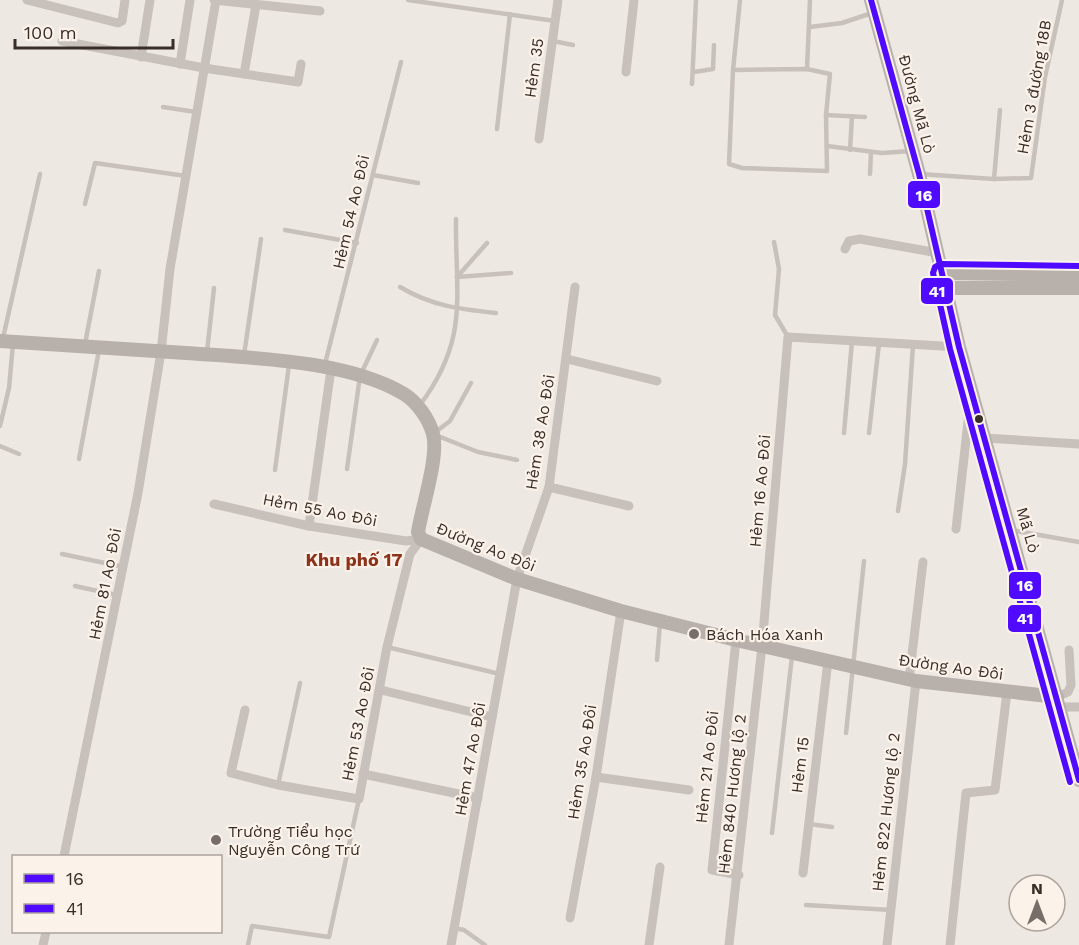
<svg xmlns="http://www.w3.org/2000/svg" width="1079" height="945" viewBox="0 0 1079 945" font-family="'Work Sans',sans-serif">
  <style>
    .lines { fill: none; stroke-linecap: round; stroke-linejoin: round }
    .lane { stroke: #c8c0ba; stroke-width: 4.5 }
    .street { stroke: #c8c0ba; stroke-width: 9 }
    .secondary { stroke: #b8b0ab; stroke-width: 14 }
    .bus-1-casing { stroke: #fbf2e9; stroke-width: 10 }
    .bus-2-casing { stroke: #fbf2e9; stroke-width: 10 }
    .bus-1 { stroke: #4f0aff; stroke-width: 6 }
    .bus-2 { stroke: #4f0aff; stroke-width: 6 }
    .bus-dot { fill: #392d28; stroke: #fbf2e9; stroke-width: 2 }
    .poi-dot { fill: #786e69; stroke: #fbf2e9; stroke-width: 2 }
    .labels { text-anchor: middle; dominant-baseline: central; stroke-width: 4.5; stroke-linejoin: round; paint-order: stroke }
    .street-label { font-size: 16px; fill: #392d28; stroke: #fbf2e9 }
    .poi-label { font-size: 16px; fill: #392d28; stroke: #fbf2e9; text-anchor: start }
    .neighbourhood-label { font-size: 18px; font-weight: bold; fill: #8d331c; stroke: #fbf2e9 }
    .line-badge { stroke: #fbf2e9; stroke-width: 2 }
    .badge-label { font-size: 16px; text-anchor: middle; font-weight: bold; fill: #fff }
  </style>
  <rect width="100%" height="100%" fill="#eee8e2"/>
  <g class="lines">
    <g class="lane">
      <polyline points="408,0 555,21"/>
      <polyline points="810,27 842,23 872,13"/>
      <polyline points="553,41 573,45"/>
      <polyline points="807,69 810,0"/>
      <polyline points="733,70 807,69 830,74 826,115 827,171 742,168 729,164 733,70 740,0"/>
      <polyline points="694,72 713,69 714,45"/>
      <polyline points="692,84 696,0"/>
      <polyline points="163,107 196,112"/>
      <polyline points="826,115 865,117"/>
      <polyline points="497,129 510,14"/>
      <polyline points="827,146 882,153 911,151"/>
      <polyline points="850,150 852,116"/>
      <polyline points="870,174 871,152"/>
      <polyline points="920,174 994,179 1031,178 1045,77 1062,0"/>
      <polyline points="373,175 418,183"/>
      <polyline points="994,179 1000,110"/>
      <polyline points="85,204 95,163 186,176"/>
      <polyline points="285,230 357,243"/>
      <polyline points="774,242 779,269 775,315 788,337"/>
      <polyline points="457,277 511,273"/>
      <polyline points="457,277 487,243"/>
      <path d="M400,287C432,306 459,309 496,313"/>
      <polyline points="3,338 40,174"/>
      <polyline points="85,344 99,271"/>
      <polyline points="207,352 214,288"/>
      <polyline points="244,355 261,239"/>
      <polyline points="325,364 401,62"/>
      <polyline points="471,383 450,421 433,434 478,452 517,460"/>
      <path d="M420,405C470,338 455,296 456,219"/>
      <polyline points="0,426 9,388 13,344"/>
      <polyline points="844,433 852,341"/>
      <polyline points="869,433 879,343"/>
      <polyline points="0,446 19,454"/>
      <polyline points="79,459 99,350"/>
      <polyline points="347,469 360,376 377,340"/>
      <polyline points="275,470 289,365"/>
      <polyline points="898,511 905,464 913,345"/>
      <polyline points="1011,530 1079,542"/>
      <polyline points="62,554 124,567"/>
      <polyline points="75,586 116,595"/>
      <polyline points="387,647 500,674"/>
      <polyline points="657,660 660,623"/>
      <polyline points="846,733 864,561"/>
      <polyline points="278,785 300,683"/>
      <polyline points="809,824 832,827"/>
      <polyline points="772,833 792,656"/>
      <polyline points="806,905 891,910"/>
      <polyline points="454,928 464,930 485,945"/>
      <polyline points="248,945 252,926 329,937 359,799"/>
    </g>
    <g class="street">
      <polyline points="27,0 118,23 122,21 125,0"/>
      <polyline points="214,0 320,11"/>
      <polyline points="62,41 204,68 298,82 301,64"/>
      <polyline points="141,57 150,0"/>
      <polyline points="180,64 190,0"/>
      <polyline points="626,72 634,0"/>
      <polyline points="244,74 256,5"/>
      <polyline points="539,139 558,0"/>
      <polyline points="845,249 849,241 860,239 938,253"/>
      <polyline points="567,359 657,381"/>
      <polyline points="985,438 1079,444"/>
      <polyline points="549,487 629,506"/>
      <polyline points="214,504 309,526 406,541 421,539"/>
      <polyline points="309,526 331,369"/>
      <polyline points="956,529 969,413 976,406"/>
      <polyline points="736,640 712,870 739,875"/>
      <polyline points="909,680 923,562"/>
      <polyline points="381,690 492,717"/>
      <polyline points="1057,697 1068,692 1071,685 1069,650"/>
      <polyline points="1060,707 1079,707"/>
      <polyline points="245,710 231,773 278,785 359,799 387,647 410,554 421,539"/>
      <polyline points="363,774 478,798"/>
      <polyline points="596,777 689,790"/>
      <polyline points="64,856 138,493 161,352 170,269 216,0"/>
      <polyline points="803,873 828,661"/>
      <polyline points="570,918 596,777 621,611"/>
      <polyline points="43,945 46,932"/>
      <polyline points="451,945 517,579 549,487 575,287"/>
      <polyline points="649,945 660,867"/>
      <polyline points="729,945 762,646 788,337 959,347"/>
      <polyline points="887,945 916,681"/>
      <polyline points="950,945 966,793 995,790 1007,692"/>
    </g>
    <g class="secondary">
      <polyline points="871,0 919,174 959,347 1079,780"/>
      <polyline points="942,273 1079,275"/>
      <polyline points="946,288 1079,288"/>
      <path d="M0,341C62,345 124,349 186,353C251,358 348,360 404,394C417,402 429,419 433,434C439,456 422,507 418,532L421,539L517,579L621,611L736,640L916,681L1057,697"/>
    </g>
    <g class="bus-1-casing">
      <polyline id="bus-1" points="871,0 919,174 959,347 1079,780"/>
    </g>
    <g class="bus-2-casing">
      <polyline id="bus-2" points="1070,782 950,349 933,273 935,267 941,264 1079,266"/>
    </g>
    <use href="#bus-1" class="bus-1"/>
    <use href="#bus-2" class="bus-2"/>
  </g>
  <circle class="bus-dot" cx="979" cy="419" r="5"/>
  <g class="poi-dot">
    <circle cx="694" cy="634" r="6"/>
    <circle cx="216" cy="840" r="6"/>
  </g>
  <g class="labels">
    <g class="street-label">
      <text transform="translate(534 68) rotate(-82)">Hẻm 35</text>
      <text transform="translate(1034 87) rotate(-80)">Hẻm 3 đường 18B</text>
      <text transform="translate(917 104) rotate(75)">Đường Mã Lò</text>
      <text transform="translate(351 212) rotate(-77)">Hẻm 54 Ao Đôi</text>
      <text transform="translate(540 432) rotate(-81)">Hẻm 38 Ao Đôi</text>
      <text transform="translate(760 491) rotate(-85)">Hẻm 16 Ao Đôi</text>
      <text transform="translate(320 510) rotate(11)">Hẻm 55 Ao Đôi</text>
      <text transform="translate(1028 530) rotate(74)">Mã Lò</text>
      <text transform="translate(486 547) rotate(22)">Đường Ao Đôi</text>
      <text transform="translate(105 584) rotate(-79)">Hẻm 81 Ao Đôi</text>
      <text transform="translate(951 667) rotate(8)">Đường Ao Đôi</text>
      <text transform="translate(358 724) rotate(-79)">Hẻm 53 Ao Đôi</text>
      <text transform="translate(470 759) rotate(-80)">Hẻm 47 Ao Đôi</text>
      <text transform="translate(582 762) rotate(-81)">Hẻm 35 Ao Đôi</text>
      <text transform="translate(800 765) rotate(-83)">Hẻm 15</text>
      <text transform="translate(707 767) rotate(-84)">Hẻm 21 Ao Đôi</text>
      <text transform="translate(732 794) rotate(-84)">Hẻm 840 Hương lộ 2</text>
      <text transform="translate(886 812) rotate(-84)">Hẻm 822 Hương lộ 2</text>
    </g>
    <g class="poi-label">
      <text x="706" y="634">Bách Hóa Xanh</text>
      <text x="228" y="831">Trường Tiểu học<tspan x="228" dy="18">Nguyễn Công Trứ</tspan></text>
    </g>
    <g class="neighbourhood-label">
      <text x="354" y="559">Khu phố 17</text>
    </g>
  </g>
  <g class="line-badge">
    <rect x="907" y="180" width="34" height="29" rx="6" fill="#4f0aff"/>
    <rect x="920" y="277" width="34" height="28" rx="6" fill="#4f0aff"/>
    <rect x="1008" y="571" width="34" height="29" rx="6" fill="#4f0aff"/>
    <rect x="1007" y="604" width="35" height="29" rx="6" fill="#4f0aff"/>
  </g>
  <g class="badge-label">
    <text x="924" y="201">16</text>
    <text x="937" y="297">41</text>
    <text x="1025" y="591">16</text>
    <text x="1025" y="624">41</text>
  </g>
  <rect x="12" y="855" width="210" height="78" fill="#fbf2e9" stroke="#ada39c" stroke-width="1.5"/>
  <rect x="24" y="874" width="30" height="9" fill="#4f0aff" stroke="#ada39c" stroke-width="1.5"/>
  <text x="66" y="885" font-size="18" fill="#392d28">16</text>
  <rect x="24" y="904" width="30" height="9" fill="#4f0aff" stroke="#ada39c" stroke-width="1.5"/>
  <text x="66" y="915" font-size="18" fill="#392d28">41</text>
  <g transform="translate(1037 903)"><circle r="28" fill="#fbf2e9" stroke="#ada39c" stroke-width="1.5"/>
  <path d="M0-4.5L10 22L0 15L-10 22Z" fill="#786e69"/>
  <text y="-9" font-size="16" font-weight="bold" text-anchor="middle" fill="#392d28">N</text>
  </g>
  <path d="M15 39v9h158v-9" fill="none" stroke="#392d28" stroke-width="3"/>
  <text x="24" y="39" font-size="18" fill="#392d28" stroke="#fbf2e9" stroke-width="4.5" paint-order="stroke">100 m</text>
</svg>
